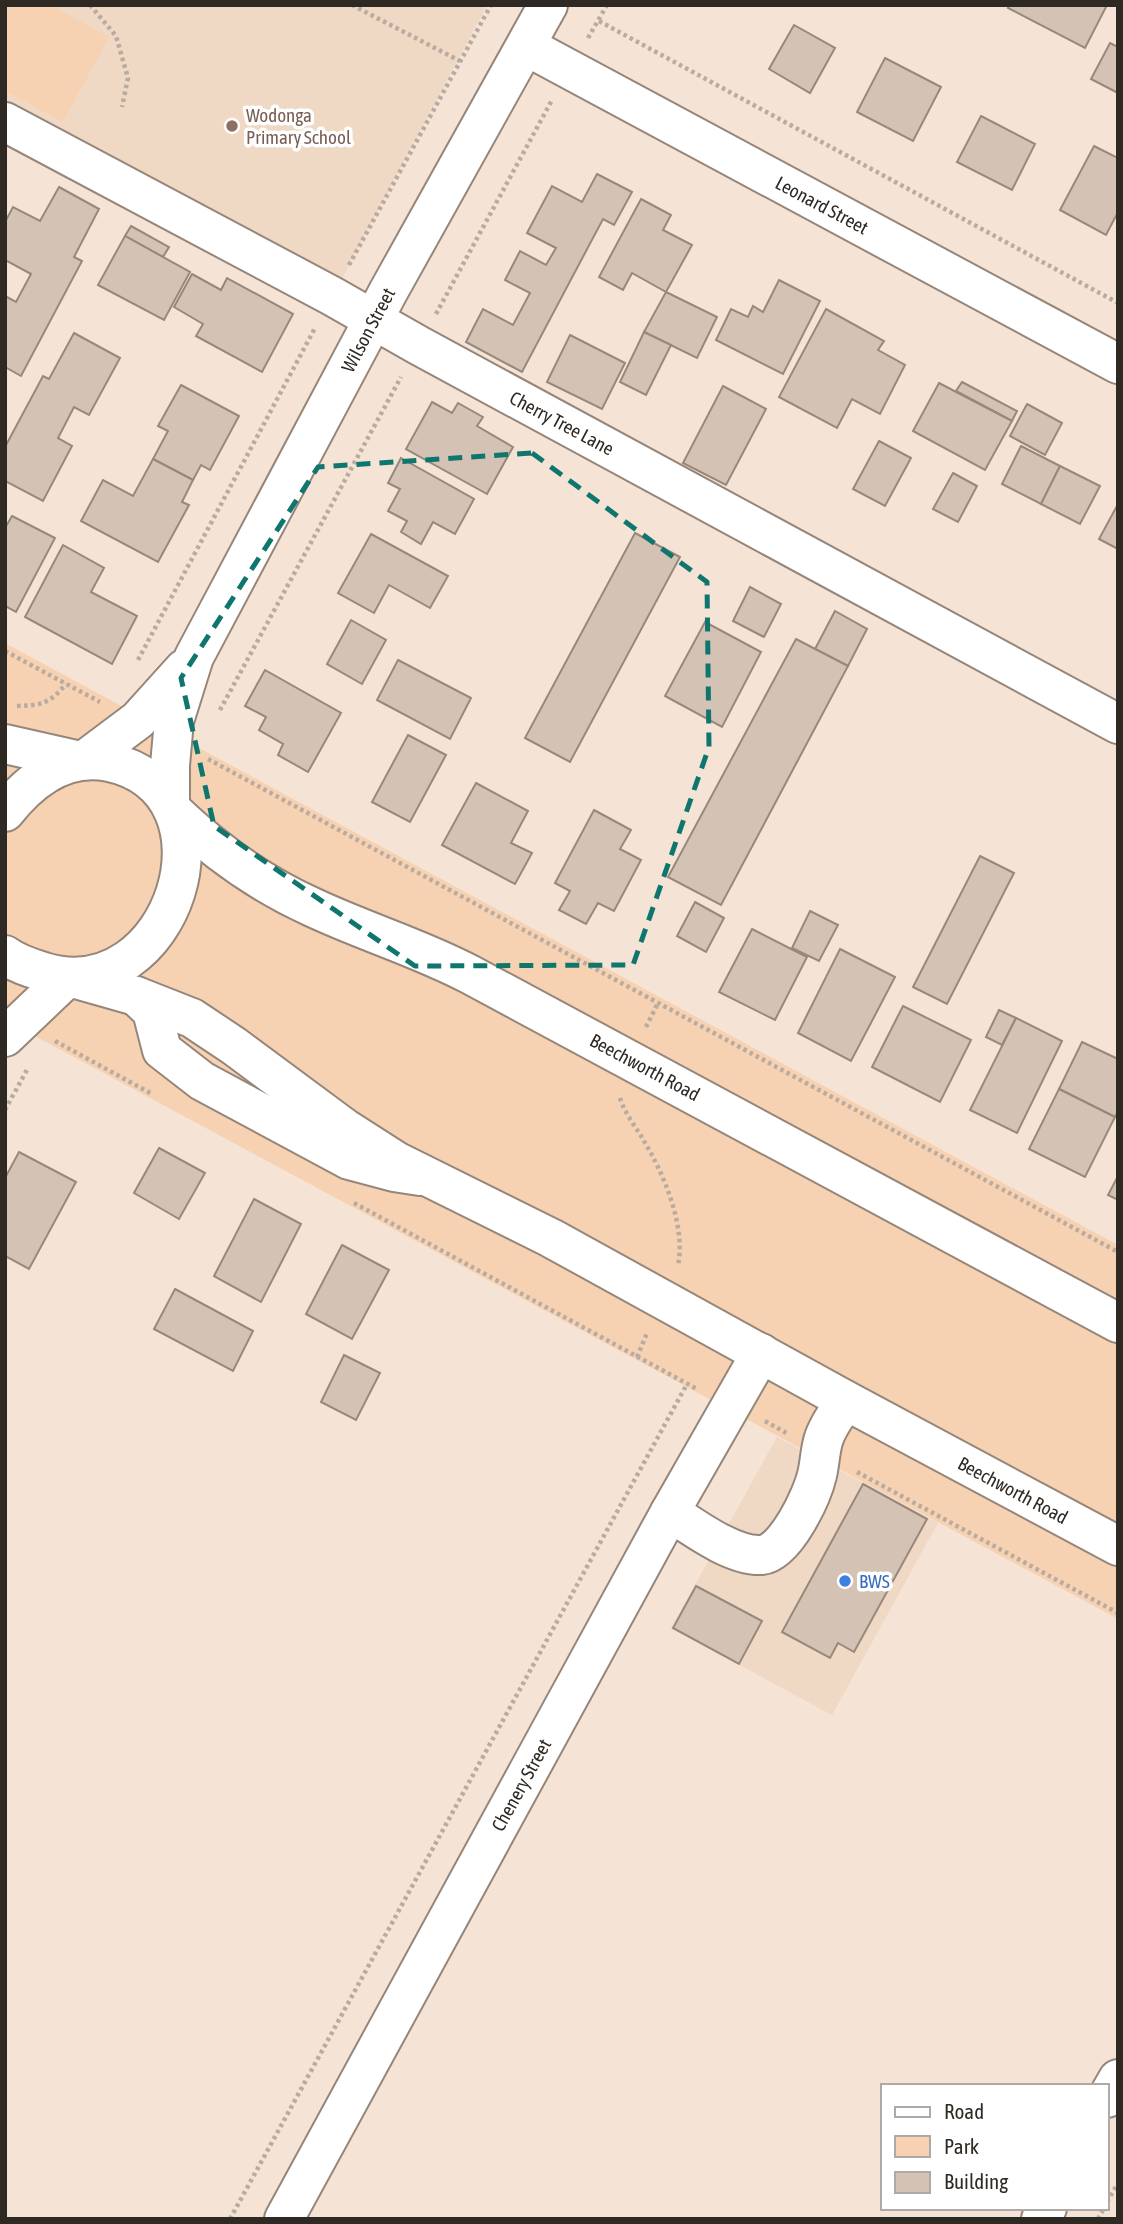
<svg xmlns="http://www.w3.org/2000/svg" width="1123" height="2224" viewBox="0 0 1123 2224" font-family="'Asap Condensed',sans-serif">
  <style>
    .built { fill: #efd8c4 }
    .green { fill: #f7d2b2 }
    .building { fill: #d4c3b5; stroke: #98887b; stroke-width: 2 }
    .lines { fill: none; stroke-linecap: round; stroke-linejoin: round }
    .minor-casing { stroke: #968679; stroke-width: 42 }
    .major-casing { stroke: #968679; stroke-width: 42 }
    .path { stroke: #b9aba0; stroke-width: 4.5; stroke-dasharray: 3.5 3.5; stroke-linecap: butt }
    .minor { stroke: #fff; stroke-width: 38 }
    .major { stroke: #fff; stroke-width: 38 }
    .marked { fill: none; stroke: #0f766e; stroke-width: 5; stroke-dasharray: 14 9; stroke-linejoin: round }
    .education-dot { fill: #8d6e63; stroke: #fff; stroke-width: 2.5 }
    .shop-dot { fill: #3f7fe0; stroke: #fff; stroke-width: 2.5 }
    .labels { text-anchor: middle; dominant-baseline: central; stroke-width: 7; stroke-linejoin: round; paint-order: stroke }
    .education-label { font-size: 19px; fill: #785e54; stroke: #fff; text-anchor: start }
    .street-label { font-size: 19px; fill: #2f2923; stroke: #fff }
    .shop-label { font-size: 19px; fill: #366cbe; stroke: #fff; text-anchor: start }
  </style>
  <rect width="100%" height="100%" fill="#f5e4d6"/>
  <g class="built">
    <polygon points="5,5 487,5 338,286 5,106"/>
    <polygon points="777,1437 938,1523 832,1715 671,1628"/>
  </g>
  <g class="green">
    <polygon points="5,5 50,5 109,37 63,122 5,91"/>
    <polygon points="5,643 1118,1245 1118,1619 5,1020"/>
  </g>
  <g class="building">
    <polygon points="1009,5 1107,5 1085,48 1008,8"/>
    <polygon points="794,25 835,48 810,93 769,69"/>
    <polygon points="1110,43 1118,47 1118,93 1091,79"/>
    <polygon points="885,58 941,87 913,141 857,112"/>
    <polygon points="981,116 1035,144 1012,190 957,162"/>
    <polygon points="1094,146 1118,158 1118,212 1106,235 1060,210"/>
    <polygon points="597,174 632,192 614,225 603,219 522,372 466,342 483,309 513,325 530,293 505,280 520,251 546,265 556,248 527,233 552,186 582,202"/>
    <polygon points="59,187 99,209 74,257 82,261 21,376 5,367 5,296 16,302 31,274 5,260 5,222 13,207 40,221"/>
    <polygon points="641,199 671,215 663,230 692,245 666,292 632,273 623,290 599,277"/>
    <polygon points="131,226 169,247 163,257 125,236"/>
    <polygon points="125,236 190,272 164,320 98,285"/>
    <polygon points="192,274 221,290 227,278 293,314 262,372 196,336 203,324 174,307"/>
    <polygon points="779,280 820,301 783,374 716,340 731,309 748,317 753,306 763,312"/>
    <polygon points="666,292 717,317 697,358 644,332"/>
    <polygon points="826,309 884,341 878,350 905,365 880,414 852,399 837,428 779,397"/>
    <polygon points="644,332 671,345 646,395 620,382"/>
    <polygon points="74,333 120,358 89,415 74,407 58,438 72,446 43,501 5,481 5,447 43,376 49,379"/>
    <polygon points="570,335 625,363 602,409 547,382"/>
    <polygon points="962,382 1017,411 1012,421 956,391"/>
    <polygon points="939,383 1012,421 985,470 913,431"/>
    <polygon points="181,385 239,416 210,470 201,465 193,480 153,459 168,431 158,426"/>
    <polygon points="723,386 766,409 726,485 683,463"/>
    <polygon points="432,402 452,413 458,403 483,417 477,426 513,447 487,494 406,449"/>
    <polygon points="1027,404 1062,423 1045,455 1010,436"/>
    <polygon points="879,441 911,458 885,506 853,489"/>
    <polygon points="1021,446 1060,466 1041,504 1002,484"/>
    <polygon points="401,458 474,499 455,534 433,522 421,544 401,532 407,521 388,511 400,489 388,483"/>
    <polygon points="153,459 193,480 182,502 189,505 158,562 81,521 103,480 133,496"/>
    <polygon points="1060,466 1100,486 1080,524 1041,504"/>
    <polygon points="953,473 977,486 958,522 933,509"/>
    <polygon points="1118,504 1118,549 1099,539"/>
    <polygon points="12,516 55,538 16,612 5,606 5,528"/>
    <polygon points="635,533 680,557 570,762 525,738"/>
    <polygon points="371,534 448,576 430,608 389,585 374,613 338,593"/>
    <polygon points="63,545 104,568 91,592 137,616 112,664 25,617"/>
    <polygon points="750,587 781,604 764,637 733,621"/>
    <polygon points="835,611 867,629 848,666 815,649"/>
    <polygon points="351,620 386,640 362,684 327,664"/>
    <polygon points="705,622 761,652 722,727 665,696"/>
    <polygon points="796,639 848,666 721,905 668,877"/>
    <polygon points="398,660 471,698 450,739 377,700"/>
    <polygon points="265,670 341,713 308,772 278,755 283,744 259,730 266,717 245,706"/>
    <polygon points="408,735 446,755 410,822 372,802"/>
    <polygon points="476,783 528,811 511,843 532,853 515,884 442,845"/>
    <polygon points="594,810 631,830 620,849 641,860 614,911 598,903 586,924 559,910 570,891 555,883"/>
    <polygon points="980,856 1014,873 947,1004 913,987"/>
    <polygon points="695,902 724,918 706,952 677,936"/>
    <polygon points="810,911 838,925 819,961 792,948"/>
    <polygon points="752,929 807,957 775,1020 719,992"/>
    <polygon points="840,949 895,977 851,1061 798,1033"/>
    <polygon points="903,1006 971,1040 940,1102 872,1067"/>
    <polygon points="999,1010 1016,1018 1002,1045 986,1037"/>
    <polygon points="1016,1018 1062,1041 1017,1133 970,1110"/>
    <polygon points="1082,1042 1118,1059 1118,1111 1115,1117 1059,1089"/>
    <polygon points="1059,1089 1115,1117 1085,1177 1029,1149"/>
    <polygon points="159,1148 205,1173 179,1219 134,1193"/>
    <polygon points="19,1152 76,1182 29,1269 5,1256 5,1178"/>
    <polygon points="1118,1176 1118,1200 1108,1195"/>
    <polygon points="254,1199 301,1224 261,1302 214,1276"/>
    <polygon points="342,1245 389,1270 352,1339 306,1314"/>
    <polygon points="175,1289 253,1331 233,1371 154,1329"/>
    <polygon points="344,1355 380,1373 356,1420 321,1402"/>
    <polygon points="863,1484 927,1519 854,1652 838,1643 830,1658 782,1632"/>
    <polygon points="696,1586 762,1621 739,1664 673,1628"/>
  </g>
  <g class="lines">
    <g class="minor-casing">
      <g id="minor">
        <polyline points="526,46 1118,364"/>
        <polyline points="5,122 332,296 418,345 1118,724"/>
        <polyline points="86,759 138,720 184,669"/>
        <polyline points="170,803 170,765 174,721 194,657 388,292 548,5"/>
        <polyline points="136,996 152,1011 162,1050 202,1081 349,1160 394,1172 420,1176"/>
        <polyline points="5,1037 68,977"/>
        <path d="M670,1512C693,1527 733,1557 762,1555C786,1552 812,1496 817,1475C820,1463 820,1449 824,1438C828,1425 839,1412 845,1400"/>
        <polyline points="1107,2098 1118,2079"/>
        <polyline points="284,2219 670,1512 761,1353"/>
        <polyline points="1041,2219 1047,2208"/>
      </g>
    </g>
    <g class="major-casing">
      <g id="major">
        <polyline points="5,744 76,760"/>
        <path d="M5,812C31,779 66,753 109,762C244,791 173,1011 44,972C31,968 17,964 5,955"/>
        <path d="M175,813C215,851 261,884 312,907C365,932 420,948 471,975L1118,1323"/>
        <polyline points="76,979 136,996 192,1018 234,1046 346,1129 396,1161 551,1238 845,1400 1118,1546"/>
      </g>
    </g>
    <g class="path">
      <polyline points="90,5 116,36 128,78 122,107"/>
      <polyline points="352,5 460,61"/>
      <polyline points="599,21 1118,303"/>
      <polyline points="588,38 607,5"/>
      <polyline points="349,265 491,5"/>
      <polyline points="436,314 552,100"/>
      <polyline points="5,651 100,702"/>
      <polyline points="138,660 315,328"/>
      <path d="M17,706C42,705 49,704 66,684"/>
      <polyline points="220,710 401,377"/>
      <polyline points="208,759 1118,1252"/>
      <polyline points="646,1027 658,1003"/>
      <polyline points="55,1041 152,1094"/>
      <path d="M620,1098C625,1114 636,1127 644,1141C664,1174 686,1227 678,1265"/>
      <polyline points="5,1110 28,1068"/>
      <polyline points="354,1203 697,1389"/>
      <polyline points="637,1357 647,1333"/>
      <polyline points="765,1421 788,1434"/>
      <polyline points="857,1472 1118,1613"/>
      <polyline points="1107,2202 1118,2183"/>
      <polyline points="230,2219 687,1384"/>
      <polyline points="1098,2219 1104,2208"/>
    </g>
    <use href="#minor" class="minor"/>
    <use href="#major" class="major"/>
  </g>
  <path class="marked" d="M532,453L707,582L709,747L633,965L415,966L214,826L181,678L318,467Z"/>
  <circle class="education-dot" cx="232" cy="126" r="7"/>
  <circle class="shop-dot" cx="845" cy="1581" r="7"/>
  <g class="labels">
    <g class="education-label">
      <text x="246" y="115">Wodonga<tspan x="246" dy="22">Primary School</tspan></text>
    </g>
    <g class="street-label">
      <text transform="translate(822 205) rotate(28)">Leonard Street</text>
      <text transform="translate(368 330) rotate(-62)">Wilson Street</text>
      <text transform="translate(562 423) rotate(28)">Cherry Tree Lane</text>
      <text transform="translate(645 1067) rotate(28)">Beechworth Road</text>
      <text transform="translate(1013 1490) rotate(28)">Beechworth Road</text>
      <text transform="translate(521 1785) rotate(-61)">Chenery Street</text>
    </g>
    <g class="shop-label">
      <text x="859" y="1581">BWS</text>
    </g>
  </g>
  <rect width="1123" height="2224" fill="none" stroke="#2f2923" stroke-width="14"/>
  <rect x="881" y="2084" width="228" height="126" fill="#ffffff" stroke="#aca9a7" stroke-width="2"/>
  <rect x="895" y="2107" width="35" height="10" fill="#ffffff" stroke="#aca9a7" stroke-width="2"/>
  <text x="944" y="2119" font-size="21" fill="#2f2923">Road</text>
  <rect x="895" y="2136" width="35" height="21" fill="#f7d2b2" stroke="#aca9a7" stroke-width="2"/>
  <text x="944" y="2154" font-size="21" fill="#2f2923">Park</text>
  <rect x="895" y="2172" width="35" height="21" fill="#d4c3b5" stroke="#aca9a7" stroke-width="2"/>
  <text x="944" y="2189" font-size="21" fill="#2f2923">Building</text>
</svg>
